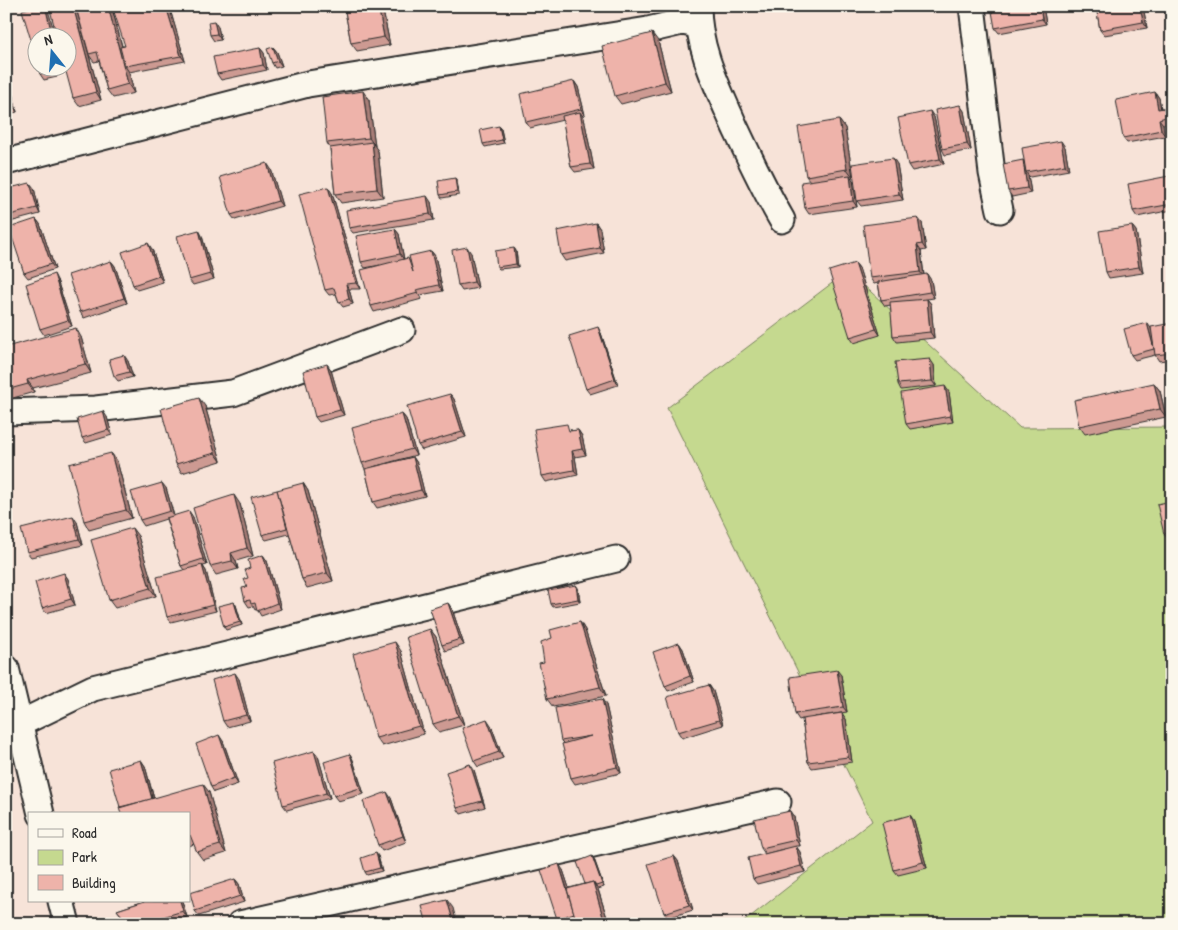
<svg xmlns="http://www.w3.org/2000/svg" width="1178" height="930" viewBox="0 0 1178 930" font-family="'Patrick Hand',sans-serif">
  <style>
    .green { fill: #c5d98f; stroke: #78825d }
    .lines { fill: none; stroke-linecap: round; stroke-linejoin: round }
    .minor-casing { stroke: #2b2b2b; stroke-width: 29 }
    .minor { stroke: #fbf7ec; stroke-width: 25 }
    .wall { fill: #cd9a92; stroke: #2b2b2b }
    .shaded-wall { fill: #a77d77; stroke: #2b2b2b }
    .building { fill: #eeb3aa; stroke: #2b2b2b }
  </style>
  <rect width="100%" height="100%" fill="#f7e3d8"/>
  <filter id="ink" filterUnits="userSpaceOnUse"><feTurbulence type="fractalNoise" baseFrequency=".02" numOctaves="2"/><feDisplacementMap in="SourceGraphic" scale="10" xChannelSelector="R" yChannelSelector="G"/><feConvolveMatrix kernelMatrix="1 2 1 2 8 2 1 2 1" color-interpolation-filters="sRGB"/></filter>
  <g filter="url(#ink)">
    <polygon class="green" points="848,271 1020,428 1172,427 1172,924 741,924 872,821 667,408"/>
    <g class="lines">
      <g class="minor-casing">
        <g id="minor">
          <path d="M698,6C698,50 718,88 735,127C750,159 764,189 782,220"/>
          <polyline points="972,6 992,173 1000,210"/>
          <polyline points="6,162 308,84 648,30 682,22 698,25"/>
          <polyline points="6,412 96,409 233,393 402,330"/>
          <polyline points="6,668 41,814"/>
          <polyline points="19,724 93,688 616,559"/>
          <polyline points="61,901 67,924"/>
          <polyline points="240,924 778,802"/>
        </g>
      </g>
      <use href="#minor" class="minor"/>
    </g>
    <g class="wall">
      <polygon points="60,6 74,6 77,11 113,12 122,46 125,46 169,6 185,61 129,72 134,93 113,98 107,90 99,61 94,62 89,55 101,100 79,106 73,98"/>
      <polygon points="344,6 382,6 390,45 357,51 351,43"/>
      <polygon points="1043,6 1046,24 999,33 995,28"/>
      <polygon points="1096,6 1143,6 1147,28 1104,35 1100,30"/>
      <polygon points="218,27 221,40 214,41 210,35"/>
      <polygon points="658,41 671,91 621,104 615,96"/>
      <polygon points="273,47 277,52 282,66 275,68 272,63"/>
      <polygon points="260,48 264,53 267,70 221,80 217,74"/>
      <polygon points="38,68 64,68 64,71 56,73 57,77 44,80 40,74"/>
      <polygon points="6,69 17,112 6,115"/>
      <polygon points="574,81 578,87 585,115 583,115 584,118 594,169 575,172 571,167 563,120 530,128 526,122"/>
      <polygon points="1155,92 1159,98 1161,108 1164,108 1168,113 1170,123 1163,124 1165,136 1127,143 1123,138"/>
      <polygon points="369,100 375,147 378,151 383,197 341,203 335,194 330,148 327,143"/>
      <polygon points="960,105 964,111 971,150 945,155 942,149"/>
      <polygon points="934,117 944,164 912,171 908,165"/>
      <polygon points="839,120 845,128 853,177 851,178 853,180 857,207 809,214 805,208 810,181 806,176"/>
      <polygon points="501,129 504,143 485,147 483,144"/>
      <polygon points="1065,147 1069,170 1030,177 1028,175 1031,193 1012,197 1008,191 1023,160 1024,162"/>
      <polygon points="897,164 903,200 861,206 857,201"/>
      <polygon points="271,169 282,206 235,220 231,215"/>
      <polygon points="1169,176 1172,180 1172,210 1137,217 1133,211"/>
      <polygon points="455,178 457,181 459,195 442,198 440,195"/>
      <polygon points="34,188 40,214 6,223 6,189"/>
      <polygon points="332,193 360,289 349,289 353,304 343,307 339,302 336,294 329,295 325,290"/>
      <polygon points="431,202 434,220 353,233 349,228"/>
      <polygon points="36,219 40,224 55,269 28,278 24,273"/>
      <polygon points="596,223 600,229 604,253 565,261 561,255"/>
      <polygon points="922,223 926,250 921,251 924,275 931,280 934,298 927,299 931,304 934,338 897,342 893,336 891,305 885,306 881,300 878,283 874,284 870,278"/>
      <polygon points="1132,226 1136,231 1143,273 1109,278 1106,272"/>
      <polygon points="395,229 399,234 404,259 410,261 431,251 435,256 443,291 420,295 422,299 374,312 371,306 380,265 365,268 361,262"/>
      <polygon points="199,230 202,236 214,279 193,285 189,280"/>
      <polygon points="514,248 516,251 518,267 499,269 497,267"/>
      <polygon points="152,249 163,282 137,290 133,285"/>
      <polygon points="471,253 478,288 462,291 458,285"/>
      <polygon points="111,261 115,266 127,303 84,318 80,312"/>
      <polygon points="855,263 859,268 880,335 854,343 850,337"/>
      <polygon points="57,280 72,326 44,335 40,329"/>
      <polygon points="1172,323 1172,359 1159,361 1155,355 1135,360 1131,355 1151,328 1152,333"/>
      <polygon points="601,333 618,385 590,394 586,389"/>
      <polygon points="81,337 91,373 33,388 34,392 6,400 6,347"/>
      <polygon points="128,361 133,377 118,381 114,376"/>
      <polygon points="327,364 331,370 344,415 319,422 315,417"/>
      <polygon points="934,365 936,386 901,390 898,384"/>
      <polygon points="1154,383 1160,391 1166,417 1085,434 1079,426"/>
      <polygon points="949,392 953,422 910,429 906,424"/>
      <polygon points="450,394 454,399 466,437 422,450 418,445"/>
      <polygon points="205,406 221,461 182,473 176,464"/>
      <polygon points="402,414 406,419 416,455 373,467 413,457 417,463 425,496 377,508 373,502 365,469 362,463"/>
      <polygon points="107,417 112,435 86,443 82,438"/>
      <polygon points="571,429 571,431 578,430 582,436 586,455 575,457 578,475 546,482 542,476"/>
      <polygon points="111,453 117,461 132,518 89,530 84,521"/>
      <polygon points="303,483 308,491 333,581 307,588 302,579 289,534 266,540 262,535"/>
      <polygon points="166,488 174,516 193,517 207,565 203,566 206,571 216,611 171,622 167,617 184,570 181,566 166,519 144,526 140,520"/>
      <polygon points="1172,501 1172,538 1168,539 1164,534"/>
      <polygon points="240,504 253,556 236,561 238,569 216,575 210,566"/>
      <polygon points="77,522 83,545 31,557 27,552"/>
      <polygon points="138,536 156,596 115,608 109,600"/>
      <polygon points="263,555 267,561 281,609 261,616 257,609 255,610 253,606 249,607 245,601 247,587 250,568"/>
      <polygon points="64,573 68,579 75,605 46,613 42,608"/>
      <polygon points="576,585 578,588 580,602 553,607 551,604"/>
      <polygon points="234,602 236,605 242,625 226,630 224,627"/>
      <polygon points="448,603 452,609 464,645 445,651 442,645"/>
      <polygon points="580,622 585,630 606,696 553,707 547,699 544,662 552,638"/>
      <polygon points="430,629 436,637 464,725 439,732 433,724"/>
      <polygon points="679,643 683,649 694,682 668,691 665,686"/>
      <polygon points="401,651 424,734 382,746 376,738"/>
      <polygon points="841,675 847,712 815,717 846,719 852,762 812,768 808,762 802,719 799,720 795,714"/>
      <polygon points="239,679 250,721 227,727 223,721"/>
      <polygon points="709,685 713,691 723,725 682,738 678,732"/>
      <polygon points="606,705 621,773 575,784 571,778 563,743 561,741"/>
      <polygon points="491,725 503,758 478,767 474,761"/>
      <polygon points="223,741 238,784 214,792 211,787"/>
      <polygon points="314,751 318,756 330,798 287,810 283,805"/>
      <polygon points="350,754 353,760 364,794 338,801 334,796"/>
      <polygon points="141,760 145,766 154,798 209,792 226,853 203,860 197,852 194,844 189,846 189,814 119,808"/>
      <polygon points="474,770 485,807 461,814 457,808"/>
      <polygon points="391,798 406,842 382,851 378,845"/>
      <polygon points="910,815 914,821 927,868 898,875 894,870"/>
      <polygon points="794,817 800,846 796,846 800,852 805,872 757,884 753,879 787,848 765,854 761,848"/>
      <polygon points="378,856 382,871 367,875 365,872"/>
      <polygon points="592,856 594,859 604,887 598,889 609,924 576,919 560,924 557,919 563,870 569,888 585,884"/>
      <polygon points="674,856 678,861 693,910 668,918 664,913"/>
      <polygon points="235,879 239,884 244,902 199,916 195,911"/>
      <polygon points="145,901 182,901 187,917 162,924 128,924 117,910"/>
    </g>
    <g class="shaded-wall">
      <polygon points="45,6 48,10 56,38 53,38"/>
      <polygon points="73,6 74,6 77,11 101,100 96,92"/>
      <polygon points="108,6 109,6 113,12 127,66 125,66 129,72 134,93 128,84"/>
      <polygon points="166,6 169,6 185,61 181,56"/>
      <polygon points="378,6 382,6 390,45 384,37"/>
      <polygon points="1040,6 1043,6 1046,24 1042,19"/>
      <polygon points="1140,6 1143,6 1147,28 1143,22"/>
      <polygon points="214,21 218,27 221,40 217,34"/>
      <polygon points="652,33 658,41 671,91 665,82"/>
      <polygon points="273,47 277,52 282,66 278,61"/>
      <polygon points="260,48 264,53 267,70 263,65"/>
      <polygon points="6,69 17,112 13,106 6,78"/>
      <polygon points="574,81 578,87 585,115 581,109"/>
      <polygon points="363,91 369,100 375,146 369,138"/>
      <polygon points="1155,92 1159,98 1162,115 1158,109"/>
      <polygon points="960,105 964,111 971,150 967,144"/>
      <polygon points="1164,108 1168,113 1170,123 1166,117"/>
      <polygon points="930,111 934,117 944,164 940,159"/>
      <polygon points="580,112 584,118 594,169 590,164"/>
      <polygon points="1159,119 1163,124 1165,136 1161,130"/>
      <polygon points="839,120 845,128 853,177 847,169"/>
      <polygon points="499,126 501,129 504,143 502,140"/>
      <polygon points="1061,141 1065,147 1069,170 1065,165"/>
      <polygon points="372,142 378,151 383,197 377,189"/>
      <polygon points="893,158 897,164 903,200 899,194"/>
      <polygon points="1023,160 1027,166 1026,172 1028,175 1031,193 1027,188"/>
      <polygon points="267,163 271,169 282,206 278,201"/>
      <polygon points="850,175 853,180 857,207 853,201"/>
      <polygon points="1169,176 1172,180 1172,192"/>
      <polygon points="455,178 457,181 459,195 457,192"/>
      <polygon points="30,183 34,188 40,214 37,208"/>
      <polygon points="328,187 332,193 360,289 356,283"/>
      <polygon points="427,196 431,202 434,220 430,214"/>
      <polygon points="918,218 922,223 926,250 922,244"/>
      <polygon points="36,219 40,224 55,269 51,264"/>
      <polygon points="596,223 600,229 604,253 600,248"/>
      <polygon points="1132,226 1136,231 1143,273 1139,267"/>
      <polygon points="395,229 399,234 404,260 400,254"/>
      <polygon points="199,230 202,236 214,279 210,274"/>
      <polygon points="148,243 152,249 163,282 159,276"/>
      <polygon points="917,245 921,251 924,277 920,272"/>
      <polygon points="467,247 471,253 478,288 474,282"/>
      <polygon points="514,248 516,251 518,267 516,264"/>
      <polygon points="431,251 435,256 443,291 439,285"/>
      <polygon points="111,261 115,266 127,303 124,298"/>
      <polygon points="855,263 859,268 880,335 876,329"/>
      <polygon points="54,274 57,280 72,326 68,320"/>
      <polygon points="927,274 931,280 934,298 930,292"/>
      <polygon points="346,284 349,289 353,304 349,299"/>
      <polygon points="927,299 931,304 934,338 930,332"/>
      <polygon points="1147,323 1151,328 1158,354 1154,349"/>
      <polygon points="598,327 601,333 618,385 615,379"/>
      <polygon points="76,328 81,337 91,373 85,364"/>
      <polygon points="124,355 128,361 133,377 129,372"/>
      <polygon points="930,359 934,365 936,386 932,381"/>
      <polygon points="327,364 331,370 344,415 340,410"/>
      <polygon points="27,380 33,388 34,392 28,384"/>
      <polygon points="1154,383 1160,391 1166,417 1160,409"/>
      <polygon points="945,386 949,392 953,422 950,416"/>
      <polygon points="450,394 454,399 466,437 462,432"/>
      <polygon points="199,398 205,406 221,461 215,453"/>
      <polygon points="103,411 107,417 112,435 108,430"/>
      <polygon points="402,414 406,419 416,455 412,449"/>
      <polygon points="578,430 582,436 586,455 582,449"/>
      <polygon points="572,451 575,457 578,475 574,470"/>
      <polygon points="111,453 117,461 132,518 126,510"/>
      <polygon points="413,457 417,463 425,496 421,490"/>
      <polygon points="162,483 166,488 174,516 170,511"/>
      <polygon points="303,483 308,491 333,581 327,573"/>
      <polygon points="234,495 240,504 253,556 247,548"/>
      <polygon points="189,511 193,517 207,565 203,559"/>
      <polygon points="73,516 77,522 83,545 79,539"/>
      <polygon points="132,528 138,536 156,596 150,588"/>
      <polygon points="231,553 236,561 238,569 232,561"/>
      <polygon points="263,555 267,561 281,609 277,603"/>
      <polygon points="202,565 206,571 216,611 213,605"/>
      <polygon points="64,573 68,579 75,605 71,599"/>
      <polygon points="576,585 578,588 580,602 578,599"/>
      <polygon points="234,602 236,605 242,625 240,622"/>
      <polygon points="448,603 452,609 464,645 460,639"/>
      <polygon points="580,622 585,630 606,696 600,687"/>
      <polygon points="430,629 436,637 464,725 458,716"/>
      <polygon points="395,642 401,651 424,734 419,726"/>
      <polygon points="679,643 683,649 694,682 690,676"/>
      <polygon points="837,670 841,675 847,712 843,707"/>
      <polygon points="235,673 239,679 250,721 246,715"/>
      <polygon points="709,685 713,691 723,725 719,720"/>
      <polygon points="602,699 606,705 621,773 617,767"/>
      <polygon points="842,713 846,719 852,762 848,757"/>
      <polygon points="487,719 491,725 503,758 499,752"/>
      <polygon points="219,735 223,741 238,784 234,778"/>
      <polygon points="314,751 318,756 330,798 326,793"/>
      <polygon points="350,754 353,760 364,794 360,788"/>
      <polygon points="141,760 145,766 156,807 153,801"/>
      <polygon points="470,764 474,770 485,807 482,801"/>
      <polygon points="203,784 209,792 226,853 220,845"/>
      <polygon points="387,792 391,798 406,842 403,836"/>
      <polygon points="790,811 794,817 800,846 796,840"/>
      <polygon points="910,815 914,821 927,868 923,862"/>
      <polygon points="796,846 800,852 805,872 801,866"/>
      <polygon points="376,853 378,856 382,871 380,868"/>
      <polygon points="592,856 594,859 604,887 602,884"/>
      <polygon points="674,856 678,861 693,910 689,905"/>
      <polygon points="559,864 563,870 579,918 575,913"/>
      <polygon points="235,879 239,884 244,902 240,896"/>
      <polygon points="593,882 598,890 609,924 605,924"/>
      <polygon points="447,900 453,908 457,924 454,924"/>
      <polygon points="180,901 182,901 187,917 183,911"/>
    </g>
    <g class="building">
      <polygon points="37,6 45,6 53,38 38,38 38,64 22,10"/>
      <polygon points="60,6 73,6 96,92 73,98 65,68 68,68 68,38 57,38 50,9"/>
      <polygon points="96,6 108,6 128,84 107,90 97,52 89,54 77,11"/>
      <polygon points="132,6 166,6 181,56 125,66 120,47 125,46 114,12"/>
      <polygon points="344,6 378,6 384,37 351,43"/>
      <polygon points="991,6 1040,6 1042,19 995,28"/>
      <polygon points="1096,6 1140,6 1143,22 1100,30"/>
      <polygon points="214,21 217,34 210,35 208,22"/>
      <polygon points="652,33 665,82 615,96 602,46"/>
      <polygon points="273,47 278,61 272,63 267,49"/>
      <polygon points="260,48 263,65 217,74 213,57"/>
      <polygon points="38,68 52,68 53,71 40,74"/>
      <polygon points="6,78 13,106 6,108"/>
      <polygon points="574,81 581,109 526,122 520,94"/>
      <polygon points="363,91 369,138 327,143 322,97"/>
      <polygon points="1155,92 1158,109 1164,108 1166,117 1159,119 1161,130 1123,138 1116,100"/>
      <polygon points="960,105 967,144 942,149 935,110"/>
      <polygon points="930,111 940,159 908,165 898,118"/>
      <polygon points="580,112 590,164 571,167 562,116"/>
      <polygon points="839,120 847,169 806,176 798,127"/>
      <polygon points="499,126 502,140 483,144 480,130"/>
      <polygon points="1061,141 1065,165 1026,172 1022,148"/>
      <polygon points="372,142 377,189 335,194 330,148"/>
      <polygon points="893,158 899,194 857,201 852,164"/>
      <polygon points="1023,160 1027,188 1008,191 1003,164"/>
      <polygon points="267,163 278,201 231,215 220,177"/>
      <polygon points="850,175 853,201 805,208 801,182"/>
      <polygon points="1169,176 1172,192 1172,204 1133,211 1128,184"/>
      <polygon points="455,178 457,192 440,195 438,181"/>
      <polygon points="30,183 37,208 6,216 6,189"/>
      <polygon points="328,187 356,283 346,284 349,299 339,302 334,288 325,290 299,194"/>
      <polygon points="427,196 430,214 349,228 346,210"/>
      <polygon points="918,218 922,244 917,245 920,272 870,278 863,225"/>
      <polygon points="36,219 51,264 24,273 9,228"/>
      <polygon points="596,223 600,248 561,255 557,231"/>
      <polygon points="1132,226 1139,267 1106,272 1099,231"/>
      <polygon points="395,229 400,254 361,262 356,236"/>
      <polygon points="199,230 210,274 189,280 177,236"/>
      <polygon points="148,243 159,276 133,285 122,252"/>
      <polygon points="467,247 474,282 458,285 452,250"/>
      <polygon points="514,248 516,264 497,267 495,251"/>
      <polygon points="431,251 439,285 416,290 418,293 371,306 361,270 408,258 413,272 409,256"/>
      <polygon points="111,261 124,298 80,312 68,275"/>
      <polygon points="855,263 876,329 850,337 829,271"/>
      <polygon points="54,274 68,320 40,329 26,284"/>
      <polygon points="927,274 930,292 881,300 878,282"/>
      <polygon points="927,299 930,332 893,336 890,302"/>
      <polygon points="1147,323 1154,349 1131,355 1124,329"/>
      <polygon points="1172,323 1172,353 1155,355 1151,327"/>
      <polygon points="598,327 615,379 586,389 569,336"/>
      <polygon points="76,328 85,364 27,380 28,384 6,390 6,347"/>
      <polygon points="124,355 129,372 114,376 109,359"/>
      <polygon points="930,359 932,381 898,384 895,362"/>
      <polygon points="327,364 340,410 315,417 303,371"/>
      <polygon points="1154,383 1160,409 1079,426 1074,400"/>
      <polygon points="945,386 950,416 906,424 901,393"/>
      <polygon points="450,394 462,432 418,445 407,406"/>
      <polygon points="199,398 215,453 176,464 161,409"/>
      <polygon points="103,411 108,430 82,438 77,419"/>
      <polygon points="402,414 412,449 362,463 352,428"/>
      <polygon points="567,424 569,431 578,430 582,449 572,451 574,470 542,476 534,429"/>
      <polygon points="111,453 126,510 84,521 69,464"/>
      <polygon points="413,457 421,490 373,502 365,469"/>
      <polygon points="162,483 170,511 140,520 131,492"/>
      <polygon points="303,483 327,573 302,579 277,490"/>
      <polygon points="277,490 287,528 262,535 251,497"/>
      <polygon points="234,495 247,548 231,553 232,561 210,566 193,508"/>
      <polygon points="1172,501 1172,532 1164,534 1157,504"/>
      <polygon points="189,511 203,559 181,566 166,518"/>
      <polygon points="73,516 79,539 27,552 21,529"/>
      <polygon points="132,528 150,588 109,600 91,540"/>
      <polygon points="263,555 277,603 257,611 255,603 251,604 250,600 245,601 242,588 247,587 244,579 248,578 245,570 250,568 248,560"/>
      <polygon points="202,565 213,605 167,617 157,577"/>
      <polygon points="64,573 71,599 42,608 35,582"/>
      <polygon points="576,585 578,599 551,604 548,590"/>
      <polygon points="234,602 240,622 224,627 218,606"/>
      <polygon points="448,603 460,639 442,645 430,609"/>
      <polygon points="580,622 600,687 547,699 539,663 544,662 541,642 552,638 550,630"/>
      <polygon points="430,629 458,716 433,724 406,637"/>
      <polygon points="395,642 419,726 376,738 353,654"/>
      <polygon points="679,643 690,676 665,686 653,652"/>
      <polygon points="837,670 843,707 795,714 790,677"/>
      <polygon points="235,673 246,715 223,721 212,680"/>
      <polygon points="709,685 719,720 678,732 667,697"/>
      <polygon points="602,699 617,767 571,778 562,744 591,736 561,741 555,708"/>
      <polygon points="842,713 848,757 808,762 802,719"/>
      <polygon points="487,719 499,752 474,761 462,728"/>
      <polygon points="219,735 234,778 211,787 196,744"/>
      <polygon points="314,751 326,793 283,805 272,763"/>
      <polygon points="350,754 360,788 334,796 324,762"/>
      <polygon points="141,760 152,799 120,807 109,769"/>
      <polygon points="470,764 482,801 457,808 446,772"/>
      <polygon points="203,784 220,845 197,852 190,835 189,836 189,814 121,814 119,808"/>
      <polygon points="387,792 403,836 378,845 363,801"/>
      <polygon points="790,811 796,840 761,848 754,819"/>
      <polygon points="910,815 923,862 894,870 882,823"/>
      <polygon points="796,846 801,866 753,879 748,858"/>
      <polygon points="376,853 380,868 365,872 361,858"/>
      <polygon points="592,856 602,884 596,886 593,882 585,884 577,862"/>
      <polygon points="674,856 689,905 664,913 648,864"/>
      <polygon points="559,864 574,913 557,919 541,870"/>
      <polygon points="235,879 240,896 195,911 190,893"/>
      <polygon points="593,882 605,924 577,924 567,889"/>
      <polygon points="447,900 454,924 427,924 422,906"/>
      <polygon points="145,901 180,901 183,911 139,924 129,924 117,910"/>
    </g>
  </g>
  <rect width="1178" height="930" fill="none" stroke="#fbf7ec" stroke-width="25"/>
  <rect x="12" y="12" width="1153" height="905" fill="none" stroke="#2b2b2b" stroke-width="2" filter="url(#ink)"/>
  <rect x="28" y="812" width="162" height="90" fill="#fbf7ec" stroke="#a8a59f"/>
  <rect x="38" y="829" width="25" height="8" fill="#fbf7ec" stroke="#a8a59f"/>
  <text x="72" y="838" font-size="15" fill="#2b2b2b">Road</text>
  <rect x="38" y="850" width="25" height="15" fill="#c5d98f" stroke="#a8a59f"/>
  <text x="72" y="862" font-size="15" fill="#2b2b2b">Park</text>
  <rect x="38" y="875" width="25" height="15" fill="#eeb3aa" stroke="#a8a59f"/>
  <text x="72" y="888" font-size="15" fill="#2b2b2b">Building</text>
  <g transform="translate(52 52) rotate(343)"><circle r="24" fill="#fbf7ec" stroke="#a8a59f"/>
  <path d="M0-4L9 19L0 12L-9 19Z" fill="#1f6fb2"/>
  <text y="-8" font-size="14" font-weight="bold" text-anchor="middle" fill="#2b2b2b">N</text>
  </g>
</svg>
